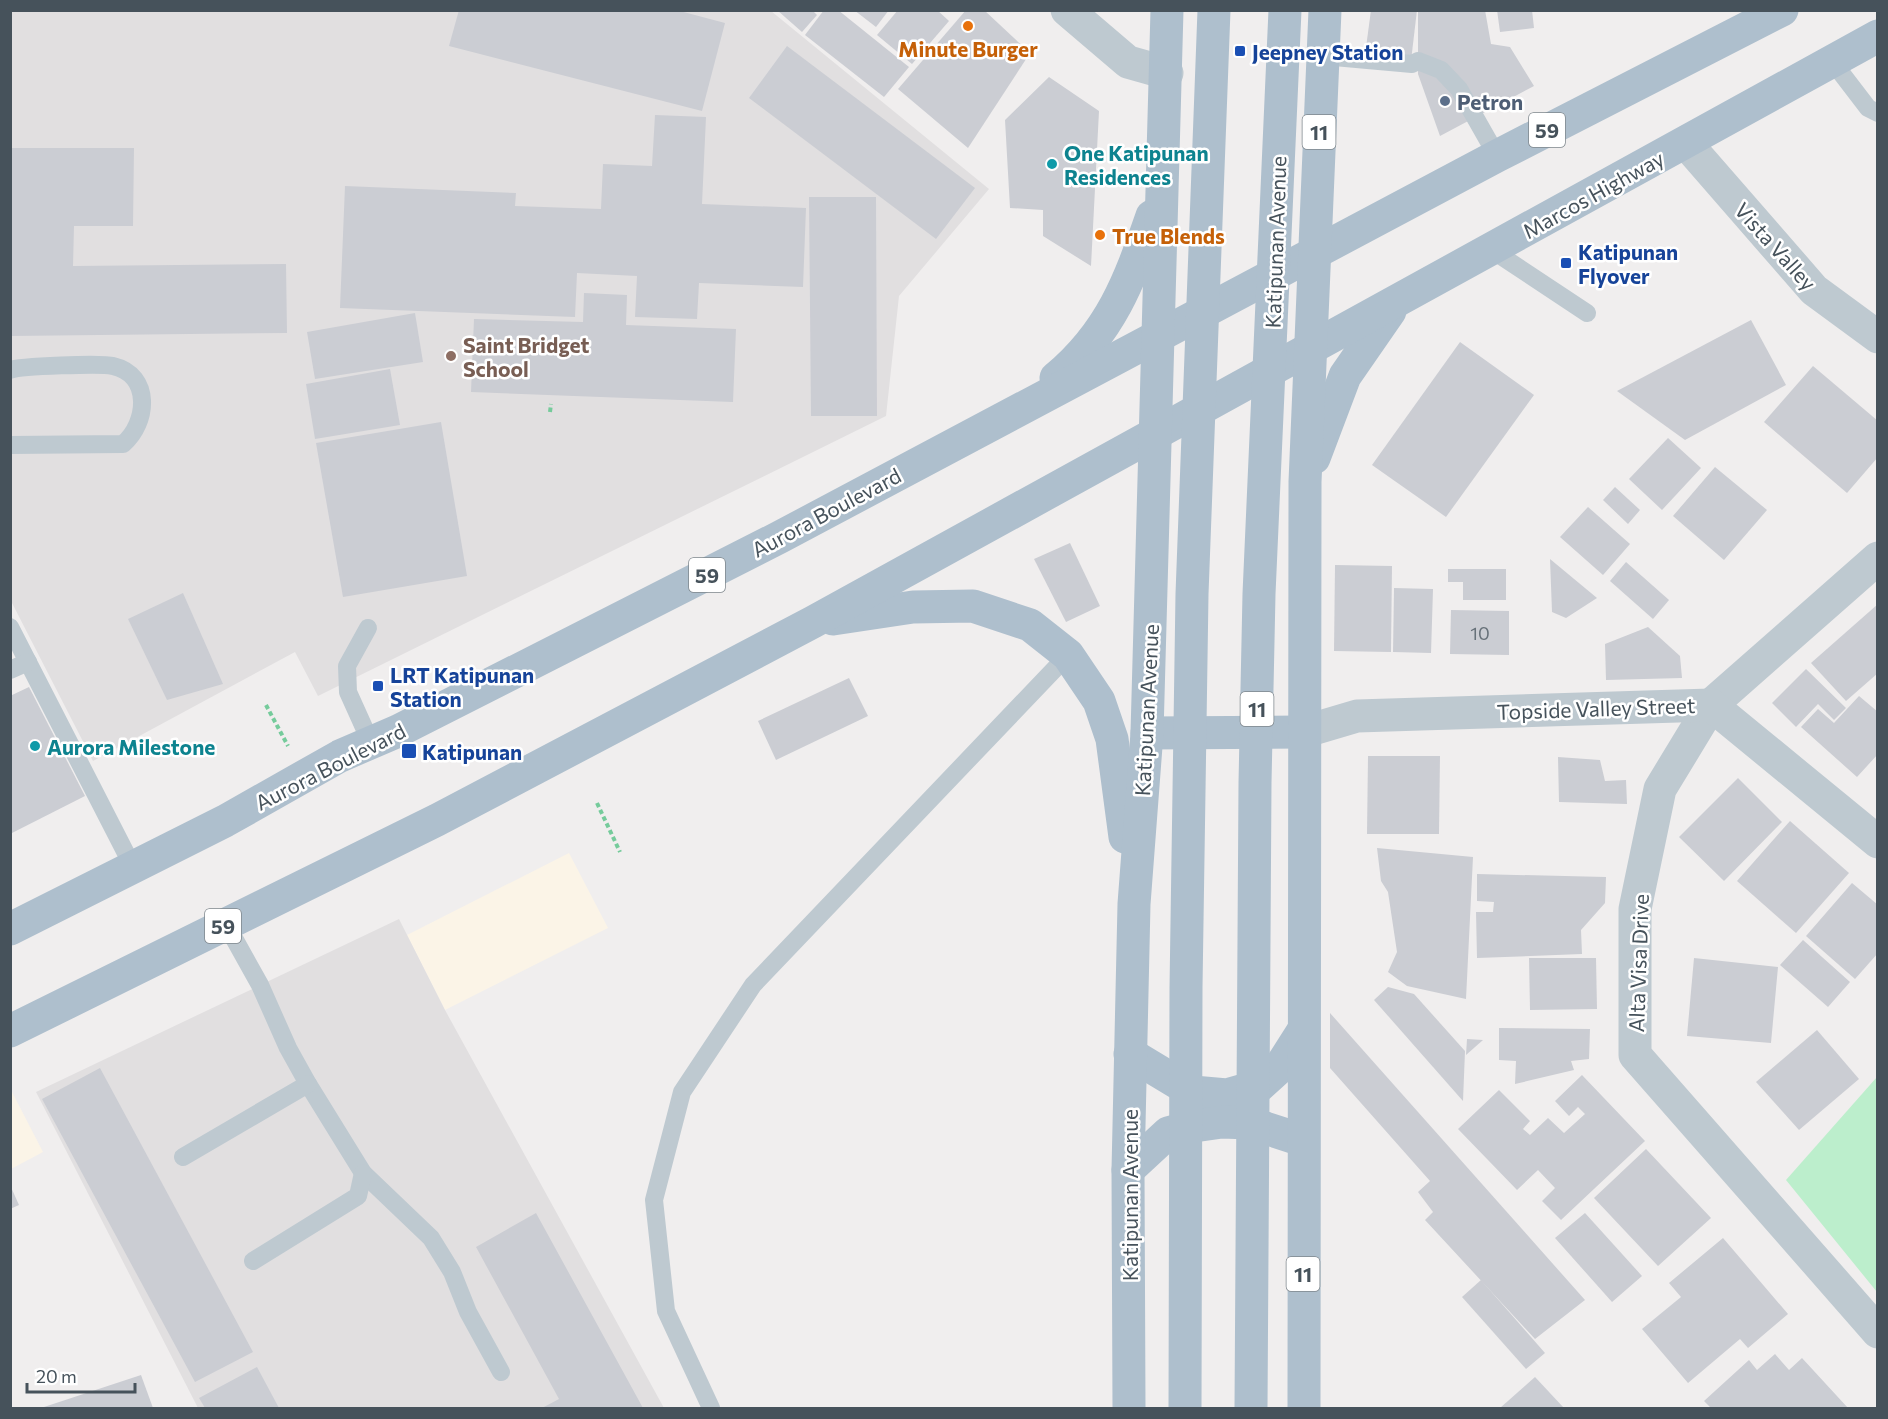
<svg xmlns="http://www.w3.org/2000/svg" width="1888" height="1419" viewBox="0 0 1888 1419" font-family="Commissioner,sans-serif">
  <style>
    .commercial { fill: #fbf4e7 }
    .education { fill: #e1dfe0 }
    .green { fill: #bceecc }
    .building { fill: #cbcdd3 }
    .lines { fill: none; stroke-linecap: round; stroke-linejoin: round }
    .path { stroke: #75cb9b; stroke-width: 4; stroke-dasharray: 4.5 3; stroke-linecap: butt }
    .lane { stroke: #bec9d0; stroke-width: 18 }
    .street { stroke: #bec9d0; stroke-width: 33 }
    .primary { stroke: #aebfcd; stroke-width: 33 }
    .primary-bridge { stroke: #aebfcd; stroke-width: 33 }
    .food-dot { fill: #e8710a; stroke: #fff; stroke-width: 2 }
    .transit-dot { fill: #1a4fb4; stroke: #fff; stroke-width: 2 }
    .service-dot { fill: #5c6f8a; stroke: #fff; stroke-width: 2 }
    .culture-dot { fill: #0f9aa8; stroke: #fff; stroke-width: 2 }
    .education-dot { fill: #8d6e63; stroke: #fff; stroke-width: 2 }
    .labels { text-anchor: middle; dominant-baseline: central; stroke-width: 5; stroke-linejoin: round; paint-order: stroke }
    .number-label { font-size: 18px; fill: #677179 }
    .shield { fill: #fff; stroke: #7e868c; stroke-width: 1.5 }
    .shield-label { font-size: 20px; font-weight: bold; fill: #46525b }
    .food-label { font-size: 21px; font-weight: bold; fill: #c56008; stroke: #fff }
    .transit-label { font-size: 21px; font-weight: bold; fill: #164399; stroke: #fff; text-anchor: start }
    .service-label { font-size: 21px; font-weight: bold; fill: #4e5e75; stroke: #fff; text-anchor: start }
    .culture-label { font-size: 21px; font-weight: bold; fill: #0d838f; stroke: #fff; text-anchor: start }
    .street-label { font-size: 21px; fill: #46525b; stroke: #fff }
    .education-label { font-size: 21px; font-weight: bold; fill: #785e54; stroke: #fff; text-anchor: start }
  </style>
  <rect width="100%" height="100%" fill="#f0eeee"/>
  <g class="commercial">
    <polygon points="569,853 608,928 445,1010 407,935"/>
    <polygon points="11,1090 43,1152 11,1169 10,1169"/>
  </g>
  <g class="education">
    <polygon points="10,11 771,11 989,189 899,296 886,416 318,696 295,652 93,761 11,601"/>
    <polygon points="399,919 445,1010 664,1408 198,1408 36,1092"/>
  </g>
  <polygon class="green" points="1877,1077 1877,1292 1786,1180"/>
  <g class="building">
    <polygon points="459,10 676,10 725,23 702,111 449,46"/>
    <polygon points="777,10 812,10 817,15 802,32"/>
    <polygon points="824,10 838,10 909,67 884,97 805,35"/>
    <polygon points="854,10 889,10 876,27"/>
    <polygon points="898,10 937,10 949,21 912,64 877,35"/>
    <polygon points="966,10 984,10 1030,53 968,148 898,89"/>
    <polygon points="1371,10 1417,10 1411,61 1365,55"/>
    <polygon points="1418,10 1485,10 1491,44 1510,47 1534,86 1440,136 1418,74"/>
    <polygon points="1497,10 1532,10 1534,28 1500,32"/>
    <polygon points="787,46 975,188 936,239 749,98"/>
    <polygon points="1049,77 1099,111 1091,266 1043,236 1043,210 1010,208 1005,120"/>
    <polygon points="655,115 706,117 702,204 806,208 803,287 699,283 697,319 635,317 637,276 577,273 575,317 340,308 345,186 516,193 515,206 601,209 603,164 652,166"/>
    <polygon points="10,148 134,148 133,226 74,226 73,266 286,264 287,333 10,336"/>
    <polygon points="809,197 876,197 877,416 811,416"/>
    <polygon points="584,293 627,295 626,325 736,329 733,402 471,392 474,319 583,322"/>
    <polygon points="415,313 423,362 315,379 307,332"/>
    <polygon points="1751,320 1786,385 1685,440 1617,391"/>
    <polygon points="1460,342 1534,395 1446,517 1372,465"/>
    <polygon points="1813,366 1878,421 1878,457 1847,493 1764,422"/>
    <polygon points="390,369 400,425 315,439 306,384"/>
    <polygon points="441,422 467,576 343,597 316,443"/>
    <polygon points="1668,438 1701,468 1662,510 1629,479"/>
    <polygon points="1715,467 1767,510 1724,560 1673,516"/>
    <polygon points="1615,487 1640,510 1628,524 1603,500"/>
    <polygon points="1588,507 1630,544 1603,575 1560,537"/>
    <polygon points="1070,543 1100,606 1066,622 1034,559"/>
    <polygon points="1550,559 1597,598 1566,618 1552,612"/>
    <polygon points="1626,562 1669,600 1653,619 1610,581"/>
    <polygon points="1335,565 1392,566 1391,652 1334,651"/>
    <polygon points="1448,569 1506,569 1506,600 1463,600 1463,582 1448,582"/>
    <polygon points="1394,588 1433,589 1431,653 1393,652"/>
    <polygon points="183,593 223,684 167,700 128,619"/>
    <polygon points="1878,604 1878,673 1846,701 1811,663"/>
    <polygon points="1451,610 1509,611 1509,655 1450,654"/>
    <polygon points="1648,627 1680,656 1682,678 1606,680 1605,644"/>
    <polygon points="1806,669 1846,708 1834,720 1818,704 1796,727 1772,703"/>
    <polygon points="849,678 868,716 776,760 758,721"/>
    <polygon points="29,687 85,796 10,834 10,696"/>
    <polygon points="1859,696 1878,712 1878,754 1857,777 1801,727 1818,709 1834,723"/>
    <polygon points="1368,756 1440,756 1439,834 1367,834"/>
    <polygon points="1558,757 1600,760 1605,781 1626,780 1627,804 1559,802"/>
    <polygon points="1738,778 1782,822 1724,881 1679,837"/>
    <polygon points="1790,821 1849,873 1796,933 1737,881"/>
    <polygon points="1377,848 1473,857 1466,999 1407,986 1388,972 1397,952 1388,892 1381,881"/>
    <polygon points="1477,874 1606,877 1605,903 1581,930 1582,954 1477,958 1476,912 1493,912 1494,902 1477,901"/>
    <polygon points="1852,883 1878,905 1878,953 1855,979 1806,936"/>
    <polygon points="1803,940 1850,982 1828,1007 1780,965"/>
    <polygon points="1529,958 1596,958 1597,1009 1530,1010"/>
    <polygon points="1694,958 1778,967 1771,1043 1687,1036"/>
    <polygon points="1388,987 1414,994 1465,1051 1463,1101 1374,1000"/>
    <polygon points="1330,1013 1585,1300 1535,1339 1425,1220 1433,1212 1418,1192 1430,1181 1330,1068"/>
    <polygon points="1499,1028 1590,1029 1589,1059 1571,1061 1574,1070 1515,1084 1516,1061 1499,1060"/>
    <polygon points="1817,1030 1859,1079 1799,1130 1756,1082"/>
    <polygon points="1467,1039 1483,1040 1466,1055"/>
    <polygon points="100,1068 253,1352 195,1382 42,1099"/>
    <polygon points="1582,1075 1645,1141 1561,1220 1542,1201 1555,1188 1538,1170 1517,1190 1458,1129 1499,1090 1530,1121 1523,1129 1530,1135 1548,1118 1564,1133 1585,1114 1578,1107 1569,1116 1555,1101"/>
    <polygon points="1646,1149 1711,1218 1658,1266 1594,1198"/>
    <polygon points="10,1185 19,1205 10,1209"/>
    <polygon points="536,1213 643,1408 542,1408 559,1399 476,1247"/>
    <polygon points="1585,1213 1642,1276 1612,1302 1555,1238"/>
    <polygon points="1723,1238 1788,1314 1748,1348 1740,1339 1688,1383 1642,1329 1681,1297 1669,1283"/>
    <polygon points="1481,1280 1545,1353 1526,1369 1462,1297"/>
    <polygon points="1775,1354 1789,1370 1802,1358 1848,1408 1711,1408 1704,1401 1749,1360 1757,1370"/>
    <polygon points="257,1367 279,1408 205,1408 199,1398"/>
    <polygon points="141,1375 153,1408 41,1408"/>
    <polygon points="1535,1377 1564,1408 1500,1408"/>
  </g>
  <g class="lines">
    <g class="path">
      <polyline points="550,412 551,404"/>
      <polyline points="266,705 288,746"/>
      <polyline points="597,803 620,852"/>
    </g>
    <g class="lane">
      <polyline points="1323,56 1412,64 1418,61 1441,70 1459,89 1497,156"/>
      <polyline points="1832,61 1868,108 1878,113"/>
      <polyline points="1492,250 1587,313"/>
      <path d="M10,370C20,366 102,363 113,366C152,375 148,423 123,444L10,445"/>
      <polyline points="10,627 133,867"/>
      <polyline points="368,628 347,666 348,692 371,743"/>
      <polyline points="10,670 28,662"/>
      <polyline points="226,924 260,985 288,1048 308,1084 363,1173 431,1238 452,1272 468,1312 501,1372"/>
      <polyline points="183,1157 308,1084"/>
      <polyline points="253,1261 358,1196 363,1173"/>
      <polyline points="711,1408 666,1311 654,1200 682,1092 753,985 1068,655"/>
    </g>
    <g class="street">
      <polyline points="1067,10 1128,62 1167,73"/>
      <polyline points="1686,143 1814,290 1878,337"/>
      <polyline points="1878,558 1711,705 1660,789 1635,909 1635,1055 1878,1332"/>
      <polyline points="1303,732 1357,716 1711,705 1878,842"/>
    </g>
    <g class="primary">
      <path d="M1056,378C1111,332 1129,282 1152,216"/>
      <polyline points="1314,458 1345,376 1390,311"/>
      <polyline points="833,619 913,607 973,606 1030,625 1068,655 1099,701 1112,739 1125,837"/>
      <polyline points="1147,733 1303,732"/>
      <polyline points="10,929 225,821 340,756 398,731 780,537 1497,156 1782,10"/>
      <polyline points="10,1031 437,820 813,622 1878,36"/>
      <polyline points="1130,1054 1193,1092 1227,1095 1259,1086 1280,1067 1303,1031"/>
      <polyline points="1128,1170 1168,1133 1194,1126 1222,1122 1250,1123 1302,1140"/>
      <polyline points="1129,1408 1128,1170 1134,904 1147,733 1167,10"/>
      <polyline points="1304,1408 1305,482 1325,10"/>
    </g>
    <g class="primary-bridge">
      <polyline points="1185,1408 1186,988 1192,594 1214,10"/>
      <polyline points="1251,1408 1255,783 1259,594 1285,10"/>
    </g>
  </g>
  <g class="food-dot">
    <circle cx="968" cy="26" r="6"/>
    <circle cx="1100" cy="235" r="6"/>
  </g>
  <g class="transit-dot">
    <rect x="1234" y="45" width="12" height="12" rx="3"/>
    <rect x="1560" y="257" width="12" height="12" rx="3"/>
    <rect x="372" y="680" width="12" height="12" rx="3"/>
    <rect x="401" y="743" width="16" height="16" rx="3"/>
  </g>
  <circle class="service-dot" cx="1445" cy="101" r="6"/>
  <g class="culture-dot">
    <circle cx="1052" cy="164" r="6"/>
    <circle cx="35" cy="746" r="6"/>
  </g>
  <circle class="education-dot" cx="451" cy="356" r="6"/>
  <g class="labels">
    <g class="number-label">
      <text x="1480" y="633">10</text>
    </g>
    <g class="shield">
      <rect x="1529" y="113" width="36" height="34" rx="4.5"/>
      <rect x="1302.5" y="115" width="33" height="34" rx="4.5"/>
      <rect x="689" y="558" width="36" height="34" rx="4.5"/>
      <rect x="1240.5" y="692" width="33" height="34" rx="4.5"/>
      <rect x="205" y="909" width="36" height="34" rx="4.5"/>
      <rect x="1286.5" y="1257" width="33" height="34" rx="4.5"/>
    </g>
    <g class="shield-label">
      <text x="1547" y="130">59</text>
      <text x="1319" y="132">11</text>
      <text x="707" y="575">59</text>
      <text x="1257" y="709">11</text>
      <text x="223" y="926">59</text>
      <text x="1303" y="1274">11</text>
    </g>
    <g class="food-label">
      <text x="968" y="48">Minute Burger</text>
      <text x="1112" y="235" text-anchor="start">True Blends</text>
    </g>
    <g class="transit-label">
      <text x="1252" y="51">Jeepney Station</text>
      <text x="1578" y="251">Katipunan<tspan x="1578" dy="24">Flyover</tspan></text>
      <text x="390" y="674">LRT Katipunan<tspan x="390" dy="24">Station</tspan></text>
      <text x="422" y="751">Katipunan</text>
    </g>
    <g class="service-label">
      <text x="1457" y="101">Petron</text>
    </g>
    <g class="culture-label">
      <text x="1064" y="152">One Katipunan<tspan x="1064" dy="24">Residences</tspan></text>
      <text x="47" y="746">Aurora Milestone</text>
    </g>
    <g class="street-label">
      <text transform="translate(1593 194) rotate(-29)">Marcos Highway</text>
      <text transform="translate(1275 242) rotate(-88)">Katipunan Avenue</text>
      <text transform="translate(1776 246) rotate(48)">Vista Valley</text>
      <text transform="translate(826 512) rotate(-28)">Aurora Boulevard</text>
      <text transform="translate(1596 708) rotate(-2)">Topside Valley Street</text>
      <text transform="translate(1146 710) rotate(-87)">Katipunan Avenue</text>
      <text transform="translate(330 766) rotate(-27)">Aurora Boulevard</text>
      <text transform="translate(1638 963) rotate(-88)">Alta Visa Drive</text>
      <text transform="translate(1129 1195) rotate(-90)">Katipunan Avenue</text>
    </g>
    <g class="education-label">
      <text x="463" y="344">Saint Bridget<tspan x="463" dy="24">School</tspan></text>
    </g>
  </g>
  <rect width="1888" height="1419" fill="none" stroke="#46525b" stroke-width="24"/>
  <path d="M27 1383v9h108v-9" fill="none" stroke="#46525b" stroke-width="3"/>
  <text x="36" y="1383" font-size="18" fill="#46525b" stroke="#ffffff" stroke-width="4.5" paint-order="stroke">20 m</text>
</svg>
